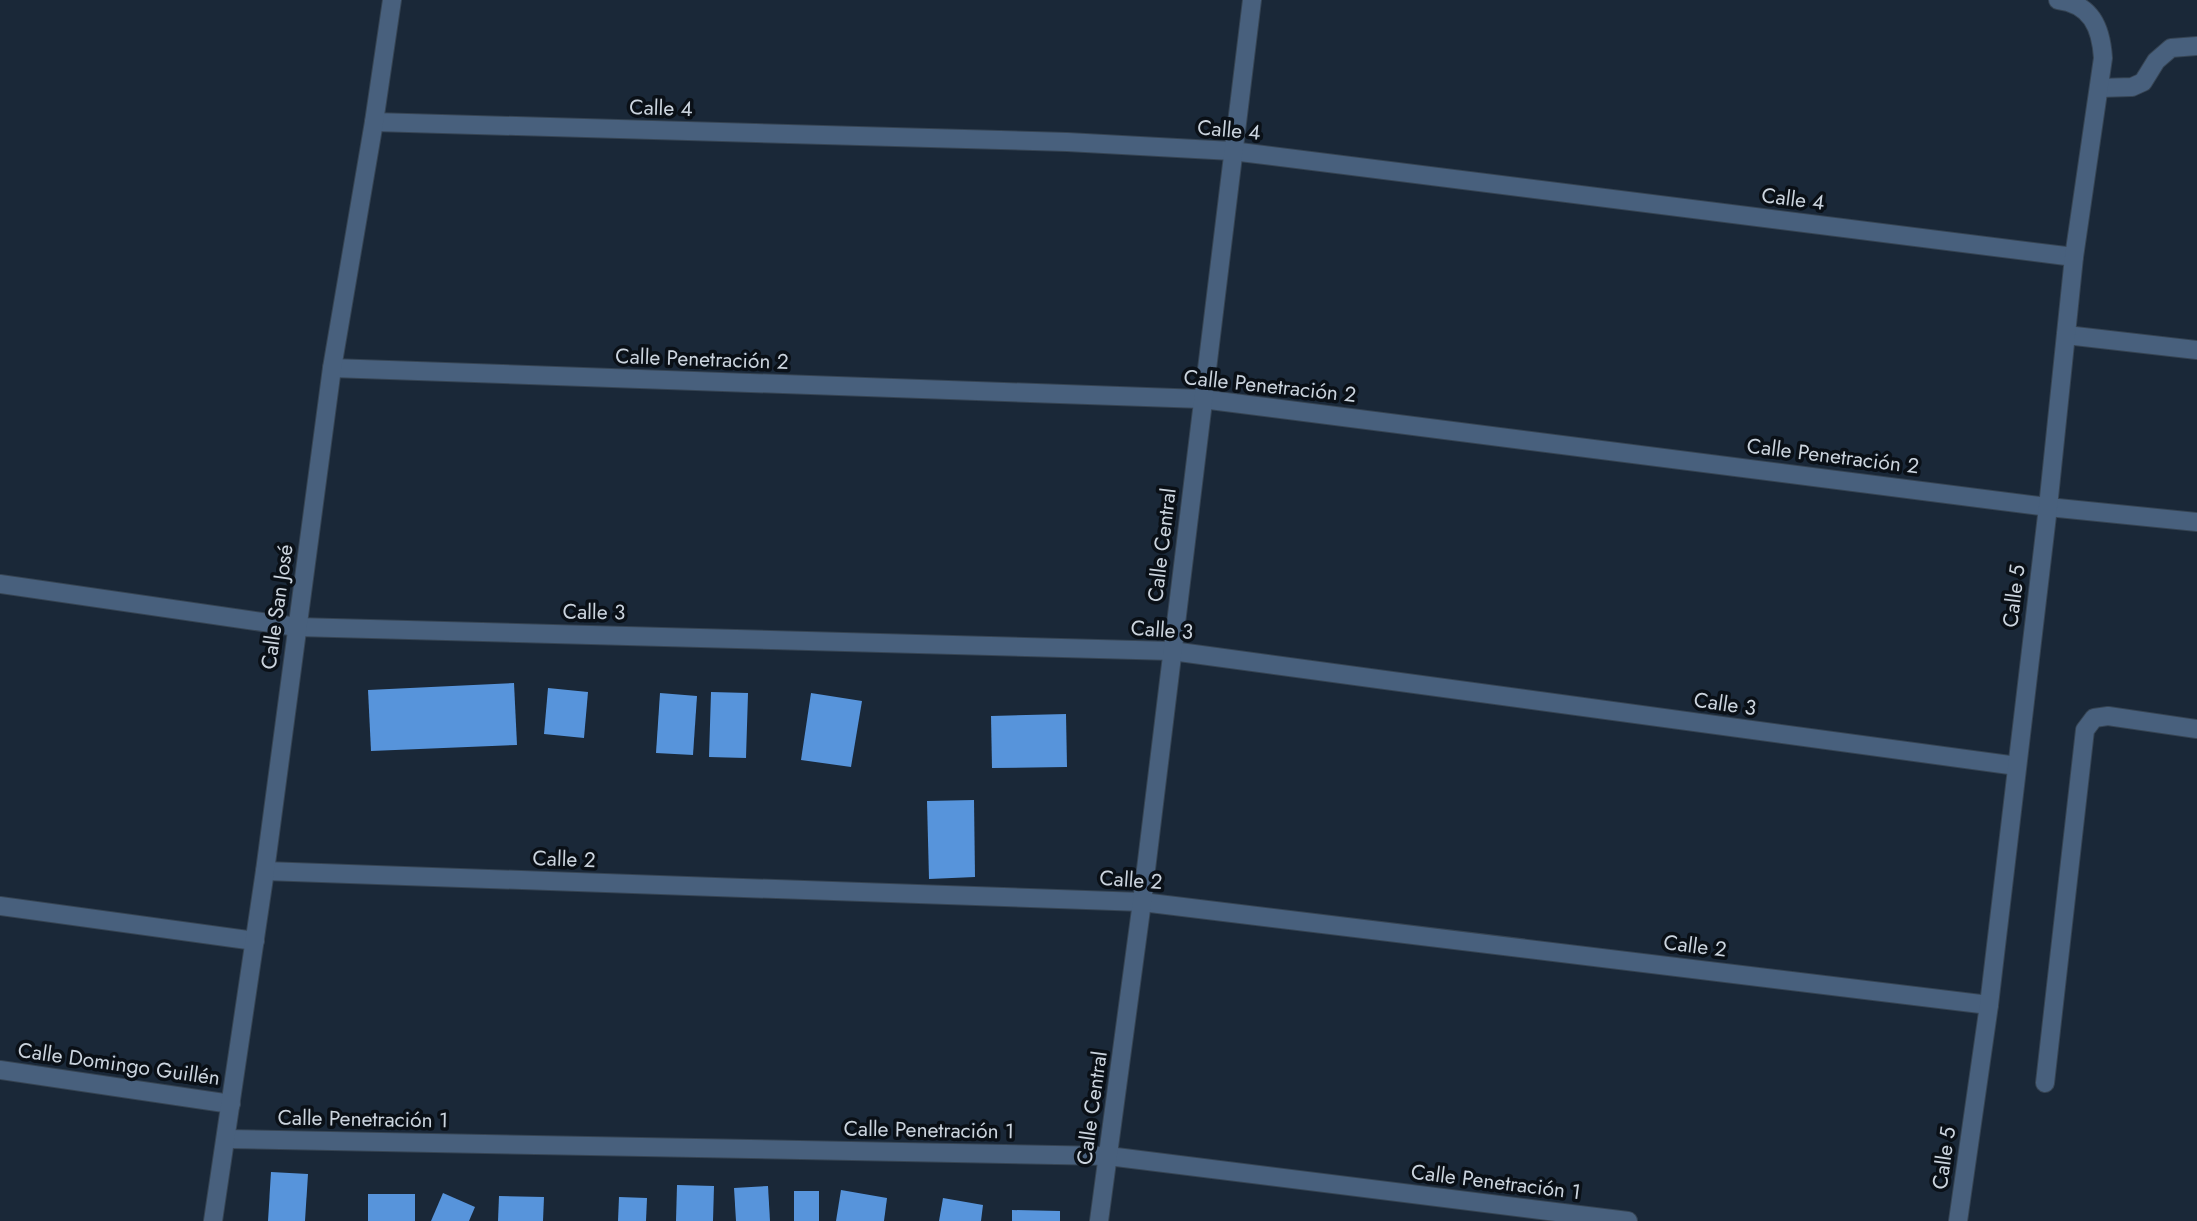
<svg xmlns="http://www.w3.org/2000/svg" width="2197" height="1221" viewBox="0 0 2197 1221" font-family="Jost,sans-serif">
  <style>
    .building { fill: #5794db }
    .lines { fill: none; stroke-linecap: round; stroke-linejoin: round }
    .lane-casing { stroke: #364453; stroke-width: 20 }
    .street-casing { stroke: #364453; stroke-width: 20 }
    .lane { stroke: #48607d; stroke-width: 18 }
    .street { stroke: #48607d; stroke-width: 18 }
    .labels { text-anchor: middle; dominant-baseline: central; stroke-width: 7; stroke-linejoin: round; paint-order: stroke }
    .street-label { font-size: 21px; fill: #cbd4de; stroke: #0a1017 }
  </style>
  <rect width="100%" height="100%" fill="#1a2838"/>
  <g class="building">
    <polygon points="514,683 517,745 371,751 368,690"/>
    <polygon points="548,688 588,692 584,738 544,734"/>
    <polygon points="711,692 748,693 746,758 709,757"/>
    <polygon points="660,693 697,696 693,755 656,753"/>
    <polygon points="811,693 862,701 851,767 801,760"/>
    <polygon points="1066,714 1067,767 992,768 991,716"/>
    <polygon points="974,800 975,877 929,879 927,801"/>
    <polygon points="271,1172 308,1174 305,1221 268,1221"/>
    <polygon points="677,1185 714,1186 713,1221 676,1221"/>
    <polygon points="768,1186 770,1221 736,1221 734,1188"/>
    <polygon points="841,1190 887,1198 884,1221 836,1221"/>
    <rect x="794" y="1191" width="25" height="30"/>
    <polygon points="443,1193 475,1207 469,1221 431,1221"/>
    <rect x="368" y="1194" width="47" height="27"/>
    <polygon points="499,1196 544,1197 543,1221 498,1221"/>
    <polygon points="619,1197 647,1198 646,1221 618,1221"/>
    <polygon points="943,1198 983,1205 981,1221 939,1221"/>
    <polygon points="1012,1210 1060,1211 1060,1221 1012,1221"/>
  </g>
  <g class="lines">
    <g class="lane-casing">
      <g id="lane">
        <polyline points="2099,88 2132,87 2143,82 2156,61 2171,48 2197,46"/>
        <polyline points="2066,335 2197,350"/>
      </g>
    </g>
    <g class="street-casing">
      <g id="street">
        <polyline points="374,122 1067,142 1232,151 2074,257"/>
        <polyline points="332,368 1202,399 2048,507 2197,522"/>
        <polyline points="0,584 297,627 1172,651 2017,766"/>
        <polyline points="265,871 1142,902 1989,1005"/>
        <polyline points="0,906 255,941"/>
        <polyline points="0,1070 231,1104"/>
        <polyline points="2045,1083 2085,730 2094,718 2108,716 2197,729"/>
        <polyline points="226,1139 1108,1156 1628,1221"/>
        <polyline points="213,1221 265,871 332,368 374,122 392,0"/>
        <polyline points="1099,1221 1142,902 1252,0"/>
        <path d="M1958,1221L1989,1005L2048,507L2074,257L2103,58C2101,27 2091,4 2058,0"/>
      </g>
    </g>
    <use href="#lane" class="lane"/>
    <use href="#street" class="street"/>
  </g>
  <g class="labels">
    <g class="street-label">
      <text transform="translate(661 108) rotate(2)">Calle 4</text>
      <text transform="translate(1229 130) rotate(5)">Calle 4</text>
      <text transform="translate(1793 199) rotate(7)">Calle 4</text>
      <text transform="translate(702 359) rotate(2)">Calle Penetración 2</text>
      <text transform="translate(1270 386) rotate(6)">Calle Penetración 2</text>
      <text transform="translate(1833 456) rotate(7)">Calle Penetración 2</text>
      <text transform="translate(1162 545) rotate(-83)">Calle Central</text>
      <text transform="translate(2014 596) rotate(-83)">Calle 5</text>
      <text transform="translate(277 607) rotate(-82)">Calle San José</text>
      <text transform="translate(594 612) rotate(1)">Calle 3</text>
      <text transform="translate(1162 630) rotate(4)">Calle 3</text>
      <text transform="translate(1725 704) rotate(8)">Calle 3</text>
      <text transform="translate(564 859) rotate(2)">Calle 2</text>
      <text transform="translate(1131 880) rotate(4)">Calle 2</text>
      <text transform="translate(1695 946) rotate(7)">Calle 2</text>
      <text transform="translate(119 1064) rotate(8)">Calle Domingo Guillén</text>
      <text transform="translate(1092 1108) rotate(-82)">Calle Central</text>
      <text transform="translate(363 1119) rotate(1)">Calle Penetración 1</text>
      <text transform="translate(929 1130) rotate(1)">Calle Penetración 1</text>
      <text transform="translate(1944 1158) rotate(-82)">Calle 5</text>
      <text transform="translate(1496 1182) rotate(7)">Calle Penetración 1</text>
    </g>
  </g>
</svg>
